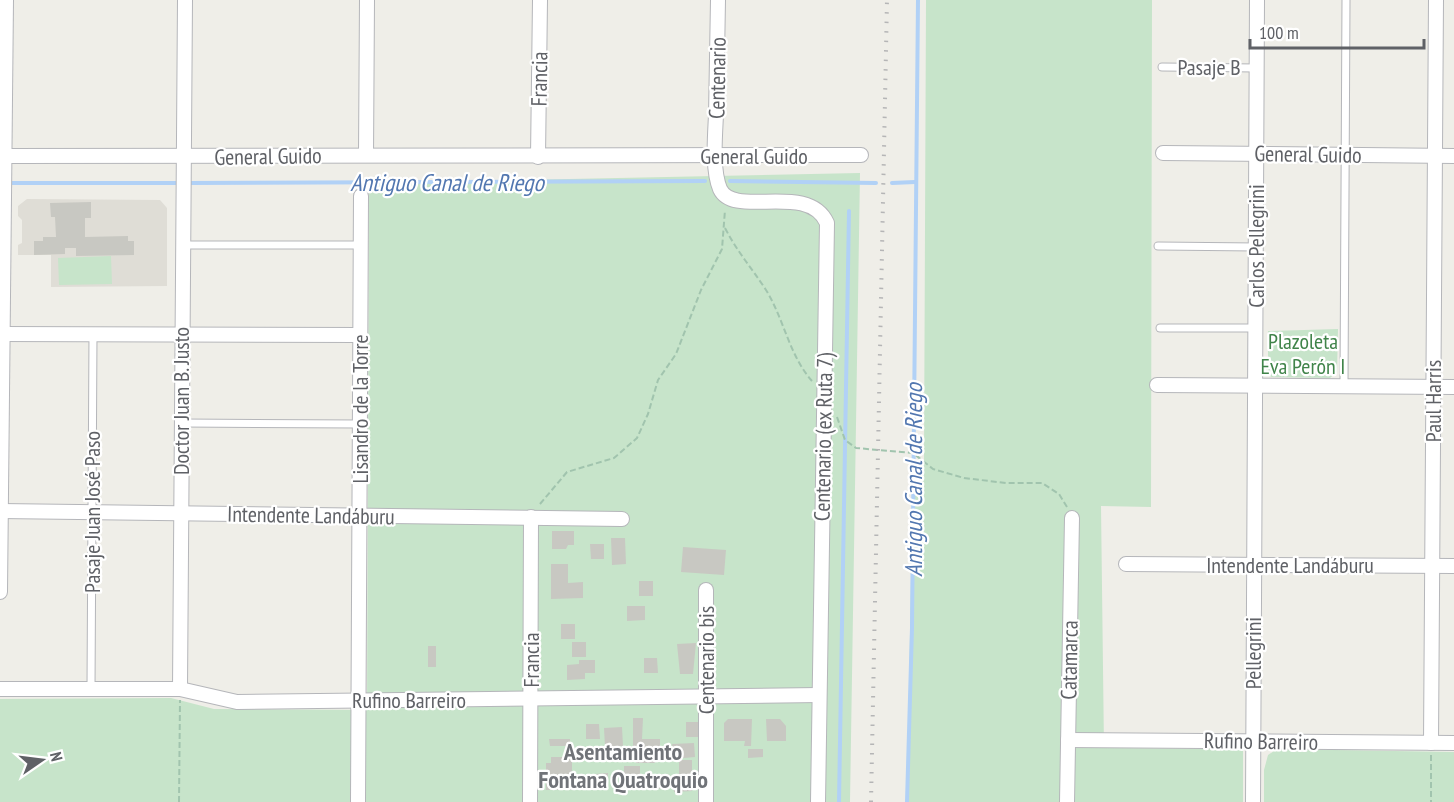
<svg xmlns="http://www.w3.org/2000/svg" width="1454" height="802" viewBox="0 0 1454 802" font-family="'PT Sans Narrow',sans-serif">
  <style>
    .education { fill: #dfddd6 }
    .green { fill: #c7e4ca }
    .lines { fill: none; stroke-linecap: round; stroke-linejoin: round }
    .stream { stroke: #b1d1f6; stroke-width: 4 }
    .building { fill: #c8c8c2 }
    .lane-casing { stroke: #b5b6ba; stroke-width: 9 }
    .street-casing { stroke: #b5b6ba; stroke-width: 16 }
    .path { stroke: #a1c4ae; stroke-width: 2; stroke-dasharray: 6 3; stroke-linecap: butt }
    .lane { stroke: #fff; stroke-width: 7 }
    .street { stroke: #fff; stroke-width: 14 }
    .rail { stroke: #b5b5b6; stroke-width: 4; stroke-dasharray: 1.5 8; stroke-linecap: butt }
    .labels { text-anchor: middle; dominant-baseline: central; stroke-width: 4.5; stroke-linejoin: round; paint-order: stroke }
    .street-label { font-size: 22px; fill: #5f6166; stroke: #fff }
    .park-label { font-size: 22px; fill: #40844a; stroke: #fff }
    .water-label { font-size: 24px; font-style: italic; fill: #5277b0; stroke: #fff }
    .neighbourhood-label { font-size: 24px; font-weight: bold; fill: #707378; stroke: #fff }
  </style>
  <rect width="100%" height="100%" fill="#efeee8"/>
  <polygon class="education" points="27,199 160,200 167,208 167,286 51,287 51,255 18,255 18,245 22,243 22,220 18,216 18,206"/>
  <g class="green">
    <polygon points="926,0 1152,0 1151,507 1101,506 1104,748 1243,749 1243,802 907,802 913,465 924,460"/>
    <polygon points="860,173 850,802 0,802 0,699 171,698 214,709 367,710 369,183"/>
    <polygon points="111,256 112,284 59,285 58,258"/>
    <polygon points="1338,329 1337,372 1330,378 1271,377 1268,372 1268,331"/>
    <polygon points="1277,749 1454,752 1454,802 1264,802 1264,770 1268,755"/>
  </g>
  <g class="lines">
    <g class="stream">
      <polyline points="730,181 876,183"/>
      <polyline points="11,183 176,183"/>
      <polyline points="189,183 705,181"/>
      <polyline points="892,183 915,182"/>
      <polyline points="839,802 849,211"/>
      <polyline points="907,802 912,628 918,0"/>
    </g>
  </g>
  <g class="building">
    <polygon points="91,202 91,218 85,218 85,237 128,236 128,241 134,241 134,255 76,256 76,248 65,248 65,254 34,255 34,241 43,241 43,237 56,237 55,217 51,217 50,203"/>
    <polygon points="552,531 574,531 574,545 568,545 566,549 552,549"/>
    <polygon points="611,538 625,538 626,564 612,565"/>
    <polygon points="590,544 604,544 604,559 591,559"/>
    <polygon points="683,547 726,550 724,575 681,572"/>
    <polygon points="551,564 568,564 568,583 583,582 583,598 551,599"/>
    <rect x="639" y="581" width="14" height="15"/>
    <polygon points="627,606 645,606 645,620 627,621"/>
    <rect x="561" y="624" width="14" height="15"/>
    <rect x="572" y="642" width="14" height="15"/>
    <polygon points="696,643 693,674 680,674 677,644"/>
    <rect x="428" y="646" width="8" height="21"/>
    <polygon points="644,658 657,658 658,673 644,673"/>
    <polygon points="579,660 595,660 595,673 585,673 585,679 567,680 567,665 579,664"/>
    <polygon points="633,718 643,718 642,739 660,739 660,754 642,755 642,751 633,751"/>
    <polygon points="728,719 752,719 751,746 744,746 745,741 724,741 724,723"/>
    <polygon points="766,719 780,719 786,726 786,741 767,741"/>
    <polygon points="686,722 699,722 700,737 686,737"/>
    <polygon points="586,724 599,724 600,739 586,739"/>
    <polygon points="622,727 623,746 605,747 604,728"/>
    <polygon points="549,739 570,739 570,746 550,746"/>
    <polygon points="694,743 695,757 673,759 672,744"/>
    <polygon points="748,749 763,749 763,757 748,758"/>
    <polygon points="551,757 572,757 572,790 546,790 546,763 551,763"/>
    <polygon points="636,757 655,758 655,763 636,763"/>
    <rect x="679" y="760" width="13" height="15"/>
    <rect x="624" y="766" width="16" height="12"/>
    <polygon points="608,773 608,788 595,788 595,774"/>
    <polygon points="669,774 669,789 647,789 647,775"/>
    <polygon points="692,776 692,791 674,792 673,777"/>
  </g>
  <g class="lines">
    <g class="lane-casing">
      <g id="lane">
        <polyline points="1162,67 1257,68"/>
        <polyline points="183,245 361,245"/>
        <polyline points="1158,246 1256,247"/>
        <polyline points="1160,328 1257,328"/>
        <polyline points="1344,385 1346,0"/>
        <polyline points="182,423 360,424"/>
        <polyline points="91,689 93,334"/>
      </g>
    </g>
    <g class="street-casing">
      <g id="street">
        <path d="M718,0C717,38 717,77 716,115C715,136 712,170 720,189C734,219 808,181 827,223L818,802"/>
        <polyline points="1163,153 1454,156"/>
        <polyline points="366,155 367,0"/>
        <polyline points="0,156 861,155"/>
        <polyline points="538,157 540,0"/>
        <polyline points="0,334 360,335"/>
        <polyline points="1157,385 1454,387"/>
        <polyline points="0,511 622,519"/>
        <polyline points="1126,564 1454,566"/>
        <polyline points="706,590 706,802"/>
        <polyline points="0,592 6,0"/>
        <polyline points="0,689 180,689 237,702 819,695"/>
        <polyline points="180,689 185,0"/>
        <polyline points="1068,740 1454,743"/>
        <polyline points="1431,743 1436,0"/>
        <polyline points="358,802 361,196"/>
        <polyline points="530,802 531,517"/>
        <polyline points="1067,802 1072,518"/>
        <polyline points="1253,802 1257,0"/>
      </g>
    </g>
    <g class="path">
      <path d="M725,228C738,253 751,267 766,290C784,319 789,355 812,381"/>
      <polyline points="837,417 845,440 856,448 913,453 933,469 964,478 1006,483 1042,483 1059,494 1067,507"/>
      <polyline points="540,504 567,472 614,458 637,438 648,414 658,380 676,354 701,290 722,249 725,210"/>
      <polyline points="1431,755 1431,802"/>
      <polyline points="179,802 180,700"/>
    </g>
    <use href="#lane" class="lane"/>
    <use href="#street" class="street"/>
    <polyline class="rail" points="871,802 887,0"/>
  </g>
  <g class="labels">
    <g class="street-label">
      <text x="1209" y="67">Pasaje B</text>
      <text transform="translate(717 78) rotate(-89)">Centenario</text>
      <text transform="translate(539 79) rotate(-89)">Francia</text>
      <text transform="translate(1308 154) rotate(1)">General Guido</text>
      <text transform="translate(268 156) rotate(-1)">General Guido</text>
      <text x="754" y="156">General Guido</text>
      <text transform="translate(1256 246) rotate(-90)">Carlos Pellegrini</text>
      <text transform="translate(181 401) rotate(-90)">Doctor Juan B. Justo</text>
      <text transform="translate(1433 401) rotate(-90)">Paul Harris</text>
      <text transform="translate(360 409) rotate(-90)">Lisandro de la Torre</text>
      <text transform="translate(823 437) rotate(-89)">Centenario (ex Ruta 7)</text>
      <text transform="translate(92 512) rotate(-90)">Pasaje Juan José Paso</text>
      <text transform="translate(311 515) rotate(1)">Intendente Landáburu</text>
      <text x="1290" y="565">Intendente Landáburu</text>
      <text transform="translate(1253 653) rotate(-90)">Pellegrini</text>
      <text transform="translate(531 660) rotate(-90)">Francia</text>
      <text transform="translate(706 660) rotate(-90)">Centenario bis</text>
      <text transform="translate(1069 660) rotate(-89)">Catamarca</text>
      <text x="409" y="700">Rufino Barreiro</text>
      <text transform="translate(1261 741) rotate(1)">Rufino Barreiro</text>
    </g>
    <g class="park-label">
      <text x="1303" y="341">Plazoleta<tspan x="1303" dy="25">Eva Perón I</tspan></text>
    </g>
    <g class="water-label">
      <text x="447" y="182">Antiguo Canal de Riego</text>
      <text transform="translate(913 480) rotate(-90)">Antiguo Canal de Riego</text>
    </g>
    <g class="neighbourhood-label">
      <text x="623" y="751">Asentamiento<tspan x="623" dy="28">Fontana Quatroquio</tspan></text>
    </g>
  </g>
  <g transform="translate(42 760) rotate(76)" stroke="#ffffff" stroke-width="4.5" paint-order="stroke">
  <path d="M0-4.5L10 22L0 15L-10 22Z" fill="#5f6166"/>
  <text y="-9" font-size="16" font-weight="bold" text-anchor="middle" fill="#5f6166">N</text>
  </g>
  <path d="M1250 39v9h174v-9" fill="none" stroke="#5f6166" stroke-width="3"/>
  <text x="1259" y="39" font-size="18" fill="#5f6166" stroke="#ffffff" stroke-width="4.5" paint-order="stroke">100 m</text>
</svg>
